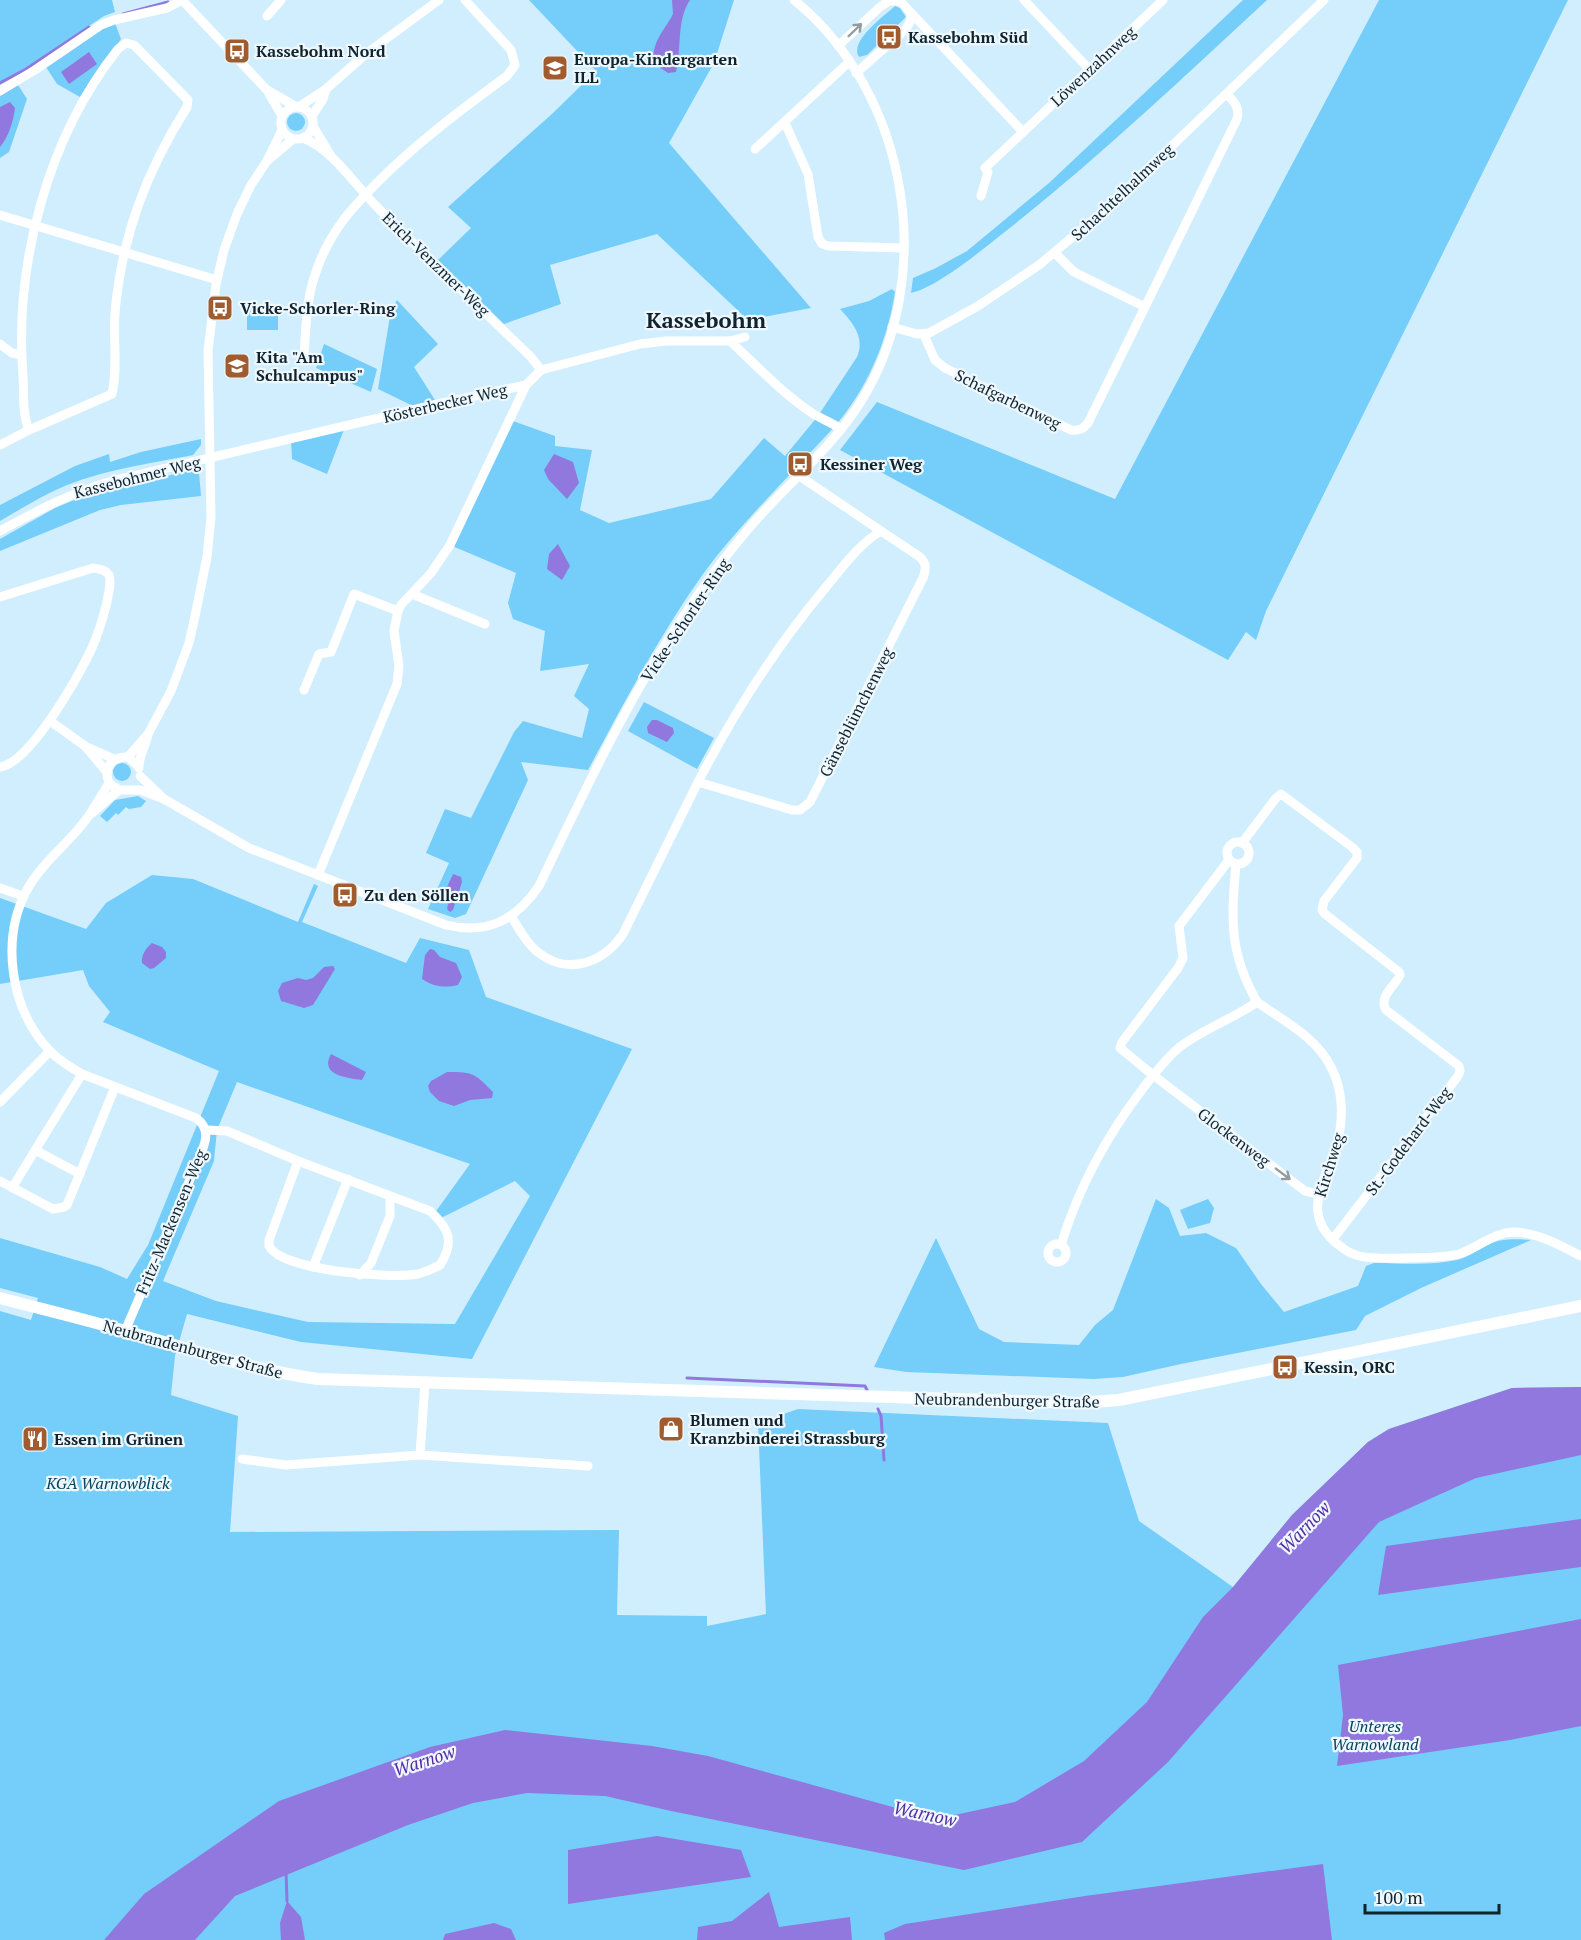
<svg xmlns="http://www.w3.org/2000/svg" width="1581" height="1940" viewBox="0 0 1581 1940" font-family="'PT Serif',serif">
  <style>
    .green { fill: #75cdfa; fill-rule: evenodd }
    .water { fill: #9078de }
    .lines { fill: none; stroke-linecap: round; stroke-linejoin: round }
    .stream { stroke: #9078de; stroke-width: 3 }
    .minor { stroke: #fff; stroke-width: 9 }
    .major { stroke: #fff; stroke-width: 12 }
    .oneway { stroke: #939ca1 }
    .labels { text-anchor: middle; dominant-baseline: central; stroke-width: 4.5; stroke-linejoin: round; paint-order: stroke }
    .poi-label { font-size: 16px; font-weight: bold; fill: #10242e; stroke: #eef8fe; text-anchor: start }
    .street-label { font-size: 16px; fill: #10242e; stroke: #eef8fe }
    .park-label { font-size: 16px; font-style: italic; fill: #03435c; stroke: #eef8fe }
    .water-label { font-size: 18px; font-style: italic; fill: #542ba2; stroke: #eef8fe }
    .district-label { font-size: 22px; font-weight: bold; fill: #10242e; stroke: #eef8fe }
  </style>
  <rect width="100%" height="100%" fill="#d1eeff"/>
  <g class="green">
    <polygon points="0,0 112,0 115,12 104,16 27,67 0,82"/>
    <polygon points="529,0 734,0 714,63 669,143 811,308 748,320 657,234 550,265 561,304 504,324 438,260 471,228 448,207 553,113 596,71"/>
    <path d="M1243,0H1267C1182,79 1097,159 1006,231C983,249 938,287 911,293L913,278L936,268L967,251L1049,183Z"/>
    <polygon points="1379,0 1568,0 1266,611 1256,640 1246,632 1228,660 840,450 877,402 1115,499"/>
    <path d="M895,6L900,8L906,17L867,55L859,57C849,41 883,17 895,6Z"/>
    <polygon points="115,23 121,39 80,97 57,84 46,67 106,26"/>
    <polygon points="18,85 27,99 9,152 0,158 0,96"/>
    <circle cx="296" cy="122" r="9"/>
    <path d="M892,289L895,292C889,332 873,375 849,408C836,427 819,443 803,460L799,458L793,464L796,468C764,502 731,536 703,574C659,636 624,703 588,770L521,762L528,780L466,914L455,918L428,909L449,863L426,853L445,809L471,818L514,732L523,721L582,738L589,709L574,696L589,664L540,671L545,631L513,619L508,603L516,573L450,545L510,420L555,436V446L592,450L580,510L609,523L711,499L764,438L785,456L818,416L857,357C865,338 854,324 840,309L869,301Z"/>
    <polygon points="397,300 438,344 414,367 435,400 411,407 409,404 378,389 391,310"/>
    <rect x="247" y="308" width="31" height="22"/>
    <polygon points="324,344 377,369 371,392 316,368"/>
    <polygon points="345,427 327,474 292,459 291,439"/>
    <path d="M201,439V445L193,455C148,464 100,470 58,489C38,498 19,510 0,521V505L75,466L109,454L110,462L141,452Z"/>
    <polygon points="193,470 199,473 201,496 121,505 100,510 0,551 0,539 55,508 91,493"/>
    <polygon points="644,702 714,738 697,769 628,731"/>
    <circle cx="122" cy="772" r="9"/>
    <polygon points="138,796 146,801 141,807 129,809 126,807 118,815 116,813 107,822 100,816 115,800"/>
    <path d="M152,875L193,879L298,922L314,884L318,886L302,922L406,963L420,938L469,950L486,997L632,1049L472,1359L301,1342L187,1314L175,1356L171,1395L238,1416L230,1532L619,1530L617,1615L707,1616V1626L766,1614L758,1423L798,1409L1108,1423L1139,1521L1233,1587L1292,1515L1368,1442L1389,1429L1512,1388L1581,1387V1940H0V1311L31,1320L38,1298L0,1288V1238L100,1267L127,1279L148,1245L219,1071L103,1022L110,1012L89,986L83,970L0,984V898L86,929L106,903ZM237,1082L470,1164L434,1214L439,1219L515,1181L530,1196L455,1324L308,1322L216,1301L163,1281L214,1161L217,1130Z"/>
    <path d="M1156,1199L1169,1208L1180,1236L1206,1233L1236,1248L1261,1284L1284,1312L1358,1286L1366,1266L1374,1263C1401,1263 1430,1266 1457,1260C1469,1257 1479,1249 1490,1244C1502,1238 1518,1239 1531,1240L1421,1288L1365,1316L1356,1330L1181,1364L1123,1377L1094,1379L906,1372L874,1367L936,1238L979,1329L1004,1342L1079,1345L1095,1325L1113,1310Z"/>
    <polygon points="1208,1199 1214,1208 1210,1223 1188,1229 1180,1210"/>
  </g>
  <g class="water">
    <path d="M672,0H690C676,21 682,49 676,72L668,73L653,63C653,39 663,33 673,14Z"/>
    <polygon points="89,52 97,64 69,84 61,72"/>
    <path d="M10,102L15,108C13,122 9,136 0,147V107Z"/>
    <polygon points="554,454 573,462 579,483 567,499 548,479 544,470"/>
    <polygon points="558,544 570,566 562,580 547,569 549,554"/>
    <polygon points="652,720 657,720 673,728 674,733 667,742 648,733 647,727"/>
    <polygon points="453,874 461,877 462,882 453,910 450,912 447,909 448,904 442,898"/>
    <path d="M152,943L162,947L166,952V958L154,968L150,969L142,963C141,955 146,948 152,943Z"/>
    <path d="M430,949L434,950L440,957L456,963L462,977L458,985C444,988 434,987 422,979L425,955Z"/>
    <polygon points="333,966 335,969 313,1005 304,1008 281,1001 278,991 282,983 298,978 306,980 313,978 324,967"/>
    <path d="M331,1054L366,1072L362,1080C347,1078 319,1075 331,1054Z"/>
    <path d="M447,1072C475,1072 475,1074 493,1092L492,1098L470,1100L454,1106L439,1101L430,1092L428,1086L431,1081Z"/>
    <polygon points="1581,1387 1581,1455 1476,1478 1379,1522 1168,1762 1082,1842 964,1870 671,1811 605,1796 527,1793 473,1803 408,1825 235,1896 195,1940 104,1940 144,1894 279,1801 430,1747 505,1730 652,1746 708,1756 936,1819 1015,1802 1084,1761 1147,1702 1203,1617 1233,1587 1292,1515 1368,1442 1389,1429 1512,1388"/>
    <polygon points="1581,1519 1581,1567 1378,1595 1386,1546"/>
    <polygon points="1581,1619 1581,1726 1510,1740 1337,1766 1343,1715 1338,1665"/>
    <polygon points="657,1836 741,1850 751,1877 568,1904 568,1850"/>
    <polygon points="1323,1864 1332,1940 885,1940 884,1933 905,1924 1085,1896"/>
    <polygon points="769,1892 779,1927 850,1917 852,1940 697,1940 698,1927 732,1921"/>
    <polygon points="287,1901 301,1917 305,1940 281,1940 280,1923"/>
    <polygon points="494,1923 511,1929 516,1940 443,1940 445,1934"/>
  </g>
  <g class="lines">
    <g class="stream">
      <polyline points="123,14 168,2"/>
      <polyline points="0,83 26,69 89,27"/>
      <polyline points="687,1378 865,1386 867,1390"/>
      <polyline points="878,1409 881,1416 884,1460"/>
      <polyline points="286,1871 287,1901"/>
    </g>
    <g class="minor">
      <polyline points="182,0 267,90 282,116"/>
      <polyline points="899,0 1023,132"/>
      <polyline points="1024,0 1089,69"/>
      <polyline points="267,16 281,0"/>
      <polyline points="838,46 880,7 889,1 899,1"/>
      <polyline points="856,73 906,29 910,22 911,14"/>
      <polyline points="267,90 295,106"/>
      <polyline points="0,91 35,70 101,25 114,20 167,8 182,0"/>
      <polyline points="300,106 326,89 367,53 439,0"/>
      <circle cx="297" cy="123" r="16"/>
      <polyline points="312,116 323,99 326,89"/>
      <polyline points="785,123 808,174 818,237 822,244 829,246 904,248"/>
      <polyline points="313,126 331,156"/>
      <path d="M303,138C334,150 356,187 379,209C429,259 480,308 531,357L541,370"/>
      <polyline points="755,149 849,62"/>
      <polyline points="267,161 293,139"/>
      <polyline points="981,196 988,172 985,168 1163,0"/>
      <polyline points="0,215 217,280"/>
      <path d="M1145,307L1237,119C1240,107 1234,102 1227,94"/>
      <polyline points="892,327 917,334 929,333 978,306 1039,265 1105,210 1324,0"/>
      <path d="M924,335L935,360L945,368L1071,430C1079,431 1083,429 1088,423L1145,307L1074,272L1055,253"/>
      <path d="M730,341C756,365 782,393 812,413C821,419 831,422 841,429"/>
      <polyline points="0,344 12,353 21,355"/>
      <path d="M304,355C306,330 306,302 314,278C328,231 355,204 389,171C426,136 466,106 507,76L515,65L511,50L465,0"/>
      <path d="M0,445L29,430L112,394C118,368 113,339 115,312C122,236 146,172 187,107L188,100L134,45L126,43L118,49C48,137 14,264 23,376C24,395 22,413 29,430"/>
      <polyline points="798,475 881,531"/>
      <path d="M0,531C39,510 70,493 112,481L438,404L526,385"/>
      <path d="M881,531L920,557C927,564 926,569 923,578L810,802L800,810H792L698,782C735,711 774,649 826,587C842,568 859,544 881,531Z"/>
      <polyline points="412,594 485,624"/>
      <path d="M0,597L93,568C99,569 105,569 109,575C112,583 108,594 107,602C103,618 98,635 91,650C78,677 30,763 0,767"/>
      <polyline points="304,690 319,654 331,652 354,594 398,611"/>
      <polyline points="50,721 85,746 114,759"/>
      <polyline points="85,746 106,771"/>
      <polyline points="128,757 148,734 171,691 189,643 194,621 207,557 211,517 208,351 216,284 224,250 237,214 251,185 267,161 282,130"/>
      <path d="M138,766L128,757C112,756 103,768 109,783L119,790H140L164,799"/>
      <path d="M139,768C138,757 146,746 148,734"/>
      <path d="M140,776L164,799L249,848L446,925C487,935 516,920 539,886C584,792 629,696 688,609C709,578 732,547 757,519C791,481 832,447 860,403C939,278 909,93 794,0"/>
      <path d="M109,783C103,793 96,804 90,814C72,841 44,860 28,888C0,938 10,1009 49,1050C58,1060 70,1067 82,1074L196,1118C213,1130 204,1147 197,1163L125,1331"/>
      <polyline points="92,813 119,790"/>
      <circle cx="1238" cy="853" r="11"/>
      <path d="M1242,843L1276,798L1281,794L1352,847L1357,852V858L1324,901L1322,910L1325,914L1399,972L1400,975C1395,986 1378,997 1386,1010L1459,1066L1460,1071L1458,1076L1333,1239"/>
      <polyline points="1229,860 1179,926 1183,958 1178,968 1122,1042 1120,1048 1153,1075 1305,1191 1318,1194"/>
      <polyline points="318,875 397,684 399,666 394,631 398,611 401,605 431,573 450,545 526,385 541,370 640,344 666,341 730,341 745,337"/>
      <polyline points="0,888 23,896"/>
      <path d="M511,916C519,929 527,944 539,953C569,976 604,962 623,934L698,782"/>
      <path d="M1257,1002C1284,1021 1316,1037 1331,1067C1343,1090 1344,1118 1337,1143C1324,1185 1296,1218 1347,1251C1351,1253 1355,1255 1359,1256C1374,1260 1444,1258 1459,1254C1478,1248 1492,1233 1513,1232C1537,1232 1561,1246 1581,1256"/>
      <polyline points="0,1102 50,1051"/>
      <path d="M207,1130L227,1131L298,1161L430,1211C449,1228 455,1242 440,1265C433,1269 426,1272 418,1274C390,1279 282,1271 269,1246V1240L298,1161"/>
      <polyline points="35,1150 80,1174"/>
      <polyline points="0,1181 53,1209 64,1207 67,1205 115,1087"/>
      <polyline points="12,1188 82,1074"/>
      <circle cx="1057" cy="1253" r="9"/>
      <path d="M1061,1245C1079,1186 1107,1135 1144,1087C1155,1073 1167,1057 1181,1046C1205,1028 1233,1019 1257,1002C1229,952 1231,920 1236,864"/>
      <polyline points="313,1267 348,1179"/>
      <polyline points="360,1275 371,1263 390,1216 390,1196"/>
      <polyline points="420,1455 425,1382"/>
      <polyline points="242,1459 286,1465 420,1455 588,1466"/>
    </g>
    <path class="major" d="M0,1298C42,1309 84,1319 125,1331C190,1349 252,1370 318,1379L1079,1403L1119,1400L1581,1306"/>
  </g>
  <defs><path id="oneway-shaft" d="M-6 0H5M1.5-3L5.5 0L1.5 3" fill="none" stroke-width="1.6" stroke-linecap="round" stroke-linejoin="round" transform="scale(1.5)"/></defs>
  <g class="oneway">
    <use href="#oneway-shaft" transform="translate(855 30) rotate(-44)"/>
    <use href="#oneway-shaft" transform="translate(1283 1174) rotate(37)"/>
  </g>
  <defs>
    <g id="bus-square" transform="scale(1.35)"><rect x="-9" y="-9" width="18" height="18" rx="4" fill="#a05c2e" stroke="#eef8fe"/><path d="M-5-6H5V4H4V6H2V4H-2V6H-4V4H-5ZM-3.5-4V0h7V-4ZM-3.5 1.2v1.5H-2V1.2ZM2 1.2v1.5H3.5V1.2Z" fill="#fff"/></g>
    <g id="school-square" transform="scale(1.35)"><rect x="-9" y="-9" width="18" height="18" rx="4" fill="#a05c2e" stroke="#eef8fe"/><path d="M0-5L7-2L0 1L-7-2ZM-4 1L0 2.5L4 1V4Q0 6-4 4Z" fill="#fff"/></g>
    <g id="shop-square" transform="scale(1.35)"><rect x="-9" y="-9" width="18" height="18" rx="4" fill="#a05c2e" stroke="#eef8fe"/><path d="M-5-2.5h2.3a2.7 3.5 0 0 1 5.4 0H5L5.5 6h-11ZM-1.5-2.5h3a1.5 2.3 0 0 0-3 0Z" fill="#fff"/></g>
    <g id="restaurant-square" transform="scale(1.35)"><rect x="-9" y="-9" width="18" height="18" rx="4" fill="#a05c2e" stroke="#eef8fe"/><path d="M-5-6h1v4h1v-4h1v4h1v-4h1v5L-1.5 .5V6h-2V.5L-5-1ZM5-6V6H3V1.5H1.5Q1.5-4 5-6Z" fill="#fff"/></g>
  </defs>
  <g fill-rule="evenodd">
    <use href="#bus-square" x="889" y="37"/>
    <use href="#bus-square" x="237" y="51"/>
    <use href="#school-square" x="555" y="68"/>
    <use href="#bus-square" x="220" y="308"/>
    <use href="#school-square" x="237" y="366"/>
    <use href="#bus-square" x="800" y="464"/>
    <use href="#bus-square" x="345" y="895"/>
    <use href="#bus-square" x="1285" y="1367"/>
    <use href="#shop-square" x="671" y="1429"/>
    <use href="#restaurant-square" x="35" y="1439"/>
  </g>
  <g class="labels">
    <g class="poi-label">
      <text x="908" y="37">Kassebohm Süd</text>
      <text x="256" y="51">Kassebohm Nord</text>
      <text x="574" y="59">Europa-Kindergarten<tspan x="574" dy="18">ILL</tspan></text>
      <text x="240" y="308">Vicke-Schorler-Ring</text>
      <text x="256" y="357">Kita "Am<tspan x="256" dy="18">Schulcampus"</tspan></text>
      <text x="820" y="464">Kessiner Weg</text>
      <text x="364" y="895">Zu den Söllen</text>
      <text x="1304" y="1367">Kessin, ORC</text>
      <text x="690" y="1420">Blumen und<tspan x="690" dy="18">Kranzbinderei Strassburg</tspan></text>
      <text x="54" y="1439">Essen im Grünen</text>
    </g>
    <g class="street-label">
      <text transform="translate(1093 66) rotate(-43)">Löwenzahnweg</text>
      <text transform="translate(1122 192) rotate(-43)">Schachtelhalmweg</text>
      <text transform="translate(436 264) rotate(44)">Erich-Venzmer-Weg</text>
      <text transform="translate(1008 399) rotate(26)">Schafgarbenweg</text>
      <text transform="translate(445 403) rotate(-13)">Kösterbecker Weg</text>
      <text transform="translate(137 477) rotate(-14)">Kassebohmer Weg</text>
      <text transform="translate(685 620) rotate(-56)">Vicke-Schorler-Ring</text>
      <text transform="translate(856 712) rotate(-63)">Gänseblümchenweg</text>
      <text transform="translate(1234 1137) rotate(37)">Glockenweg</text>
      <text transform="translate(1408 1141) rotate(-53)">St.-Godehard-Weg</text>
      <text transform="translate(1329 1165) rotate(-73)">Kirchweg</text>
      <text transform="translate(171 1222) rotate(-67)">Fritz-Mackensen-Weg</text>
      <text transform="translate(193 1349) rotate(15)">Neubrandenburger Straße</text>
      <text transform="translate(1007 1400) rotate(1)">Neubrandenburger Straße</text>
    </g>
    <g class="park-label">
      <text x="108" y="1483">KGA Warnowblick</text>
      <text x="1375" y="1726">Unteres<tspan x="1375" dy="18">Warnowland</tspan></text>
    </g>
    <g class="water-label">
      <text transform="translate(1304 1527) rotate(-46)">Warnow</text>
      <text transform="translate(424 1760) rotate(-18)">Warnow</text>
      <text transform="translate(925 1813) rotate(12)">Warnow</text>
    </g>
    <g class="district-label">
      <text x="706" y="319">Kassebohm</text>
    </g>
  </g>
  <path d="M1365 1904v9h134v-9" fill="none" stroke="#10242e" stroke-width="3"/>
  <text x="1374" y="1904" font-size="18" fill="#10242e" stroke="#eef8fe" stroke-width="4.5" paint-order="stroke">100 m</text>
</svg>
